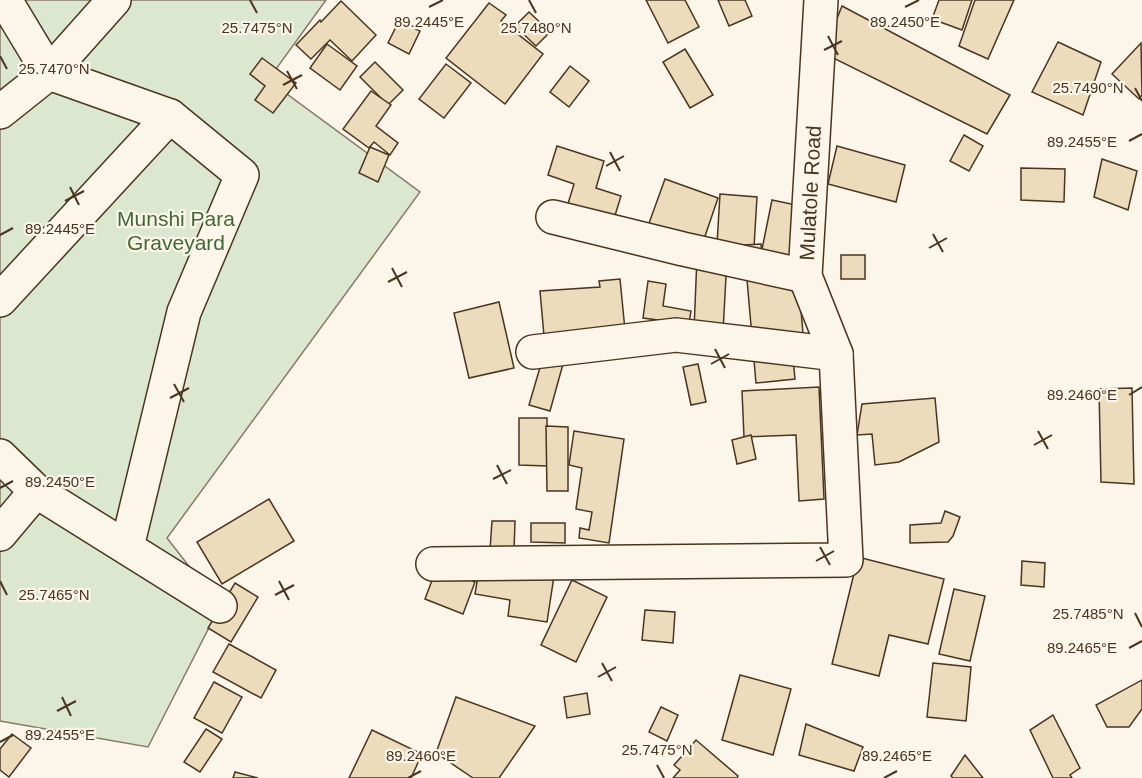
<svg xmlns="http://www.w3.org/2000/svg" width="1142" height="778" viewBox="0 0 1142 778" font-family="Arial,sans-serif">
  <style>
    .green { fill: #dce7d0; stroke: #887966; stroke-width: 1.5 }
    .building { fill: #ecdcbc; stroke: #4a3520; stroke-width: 1.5 }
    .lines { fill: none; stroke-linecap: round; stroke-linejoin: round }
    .minor-casing { stroke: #4a3520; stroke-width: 36 }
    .minor { stroke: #fbf6e9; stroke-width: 33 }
    .ticks { fill: none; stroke: #4a3520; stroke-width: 2 }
    .labels { text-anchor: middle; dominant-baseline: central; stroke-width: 4.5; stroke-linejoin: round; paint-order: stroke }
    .street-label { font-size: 21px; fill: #4a3520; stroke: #fbf6e9 }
    .park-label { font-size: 21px; fill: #436837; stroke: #fbf6e9 }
    .ticks-label { font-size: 15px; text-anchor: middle; fill: #4a3520; stroke: #fbf6e9; stroke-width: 4.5; stroke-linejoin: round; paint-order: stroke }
  </style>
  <rect width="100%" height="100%" fill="#fbf6e9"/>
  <polygon class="green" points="0,0 326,0 268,80 420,192 167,538 220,606 148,747 0,721"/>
  <g class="building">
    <polygon points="646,0 685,0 699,27 668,43"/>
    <polygon points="718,0 745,0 752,16 729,26"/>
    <polygon points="939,0 972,0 962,30 932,19"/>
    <polygon points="975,0 1014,0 988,59 959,46"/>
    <polygon points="341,1 376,35 352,61 330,40 311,59 296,45 320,20 321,22"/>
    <polygon points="489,3 506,15 501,21 543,54 505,104 446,58"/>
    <polygon points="842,6 1010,95 987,134 823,53"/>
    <polygon points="529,12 550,32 536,46 515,26"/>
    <polygon points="399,21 420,31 409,54 388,43"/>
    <polygon points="1058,42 1101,62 1083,115 1032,92"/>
    <polygon points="1141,43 1142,95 1139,99 1112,74"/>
    <polygon points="327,44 357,66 340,90 310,68"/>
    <polygon points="685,49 713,95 690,108 663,62"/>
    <polygon points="262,58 296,83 273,113 255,100 265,86 250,74"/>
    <polygon points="375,62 403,90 388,105 360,77"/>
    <polygon points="446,64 471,83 444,118 419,99"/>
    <polygon points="570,66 589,81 569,107 550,92"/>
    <polygon points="371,91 391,105 376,126 398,143 390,155 374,142 369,148 343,129"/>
    <polygon points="964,135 983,146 969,171 950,161"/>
    <polygon points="557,146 604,161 596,188 621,196 613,222 567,207 574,184 548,175"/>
    <polygon points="837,146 905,165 896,202 828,184"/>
    <polygon points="370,147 389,155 378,182 359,173"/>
    <polygon points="1102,159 1137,171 1128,210 1094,197"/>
    <polygon points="1021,168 1065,169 1064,202 1021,200"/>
    <polygon points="665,179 718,198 702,245 648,226"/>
    <polygon points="720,194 757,197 754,247 717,244"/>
    <polygon points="772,200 806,207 792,277 758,269"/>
    <polygon points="761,244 764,278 798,275 805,357 793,359 795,379 756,383 744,245"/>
    <rect x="841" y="255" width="24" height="24"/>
    <polygon points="697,257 727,258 723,332 694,330"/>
    <polygon points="620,279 626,340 545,347 540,291 600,287 599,281"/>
    <polygon points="648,281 666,284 663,306 691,311 686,341 665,321 643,318"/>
    <polygon points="499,302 514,368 469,378 454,313"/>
    <polygon points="543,357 563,364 550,411 529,405"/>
    <polygon points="698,364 706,402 691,405 683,367"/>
    <polygon points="819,387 824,499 799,501 796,435 744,437 742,391"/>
    <polygon points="1132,388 1134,484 1101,482 1099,389"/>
    <polygon points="935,398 939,442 899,462 875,465 872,434 857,435 862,404"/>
    <polygon points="519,418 547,418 547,466 519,465"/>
    <polygon points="546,426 568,427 568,491 547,491"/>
    <polygon points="574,431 624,439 609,543 579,538 580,528 589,530 592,512 576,509 582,468 569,465"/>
    <polygon points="751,435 756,459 737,464 732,440"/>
    <polygon points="269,499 294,541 222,584 197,542"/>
    <polygon points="945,511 960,517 953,536 948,542 910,543 910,525 941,523"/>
    <polygon points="492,521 515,521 514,551 490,550"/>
    <polygon points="531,523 565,523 565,543 531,542"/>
    <polygon points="858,557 944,579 928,644 889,635 879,676 832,664"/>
    <polygon points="1022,561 1045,563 1044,587 1021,585"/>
    <polygon points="480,564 554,576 547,622 508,616 510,600 475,594"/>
    <polygon points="437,567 475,582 463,614 425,599"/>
    <polygon points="572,580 607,597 576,662 541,645"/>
    <polygon points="235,583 258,597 231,642 208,628"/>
    <polygon points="954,589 985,596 970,661 939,654"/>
    <polygon points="645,610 675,612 673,643 642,640"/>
    <polygon points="229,644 276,670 261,698 213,672"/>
    <polygon points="933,663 971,667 966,721 927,717"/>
    <polygon points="740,675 791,689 773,755 722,740"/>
    <polygon points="1142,680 1142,709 1129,727 1107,727 1096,705"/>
    <polygon points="214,682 242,697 222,733 194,718"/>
    <polygon points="587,693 590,714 567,718 564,697"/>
    <polygon points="456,697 535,726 499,778 473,778 436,753"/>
    <polygon points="661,707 678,715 667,741 649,732"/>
    <polygon points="1053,715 1080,768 1070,775 1072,778 1053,778 1030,730"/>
    <polygon points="806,724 863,747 854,771 799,755"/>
    <polygon points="206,729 222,739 200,772 184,762"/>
    <polygon points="372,730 422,754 411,778 349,778"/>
    <polygon points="12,734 31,748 9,777 0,770 0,749"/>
    <polygon points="696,740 738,776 737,778 673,778 680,770 674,765"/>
    <polygon points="965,755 983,778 953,778 951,776"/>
    <polygon points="235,772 258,778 233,778"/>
  </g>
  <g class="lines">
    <g class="minor-casing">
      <g id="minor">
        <polyline points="5,0 49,73 170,116 242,175 184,312 127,547"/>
        <polyline points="0,112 49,73 114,0"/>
        <polyline points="553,217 683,249 805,276"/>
        <polyline points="0,300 170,116"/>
        <polyline points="533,352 676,335 836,354"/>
        <polyline points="0,456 36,491 220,606"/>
        <polyline points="0,534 36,491"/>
        <polyline points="433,564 846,560 836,354 805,276 821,0"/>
      </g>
    </g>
    <use href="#minor" class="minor"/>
  </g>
  <path class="ticks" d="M250,0L257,13M529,0L536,13M429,7L443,0M905,7L919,0M828,36L838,55M824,50L842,41M0,56L7,69M287,71L297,89M283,85L302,75M1135,88L1142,101M1129,141L1142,134M610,152L620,171M606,166L624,156M70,187L79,205M65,201L84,191M933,234L943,252M0,235L13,228M929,248L947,238M392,268L402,287M388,282L407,272M715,349L725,368M711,364L729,354M174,384L184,402M1129,395L1142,387M170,398L189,388M1038,431L1048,449M1034,445L1052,435M497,465L507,484M493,479L511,470M0,488L13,481M820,547L830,565M816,561L834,551M0,581L7,595M279,581L289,600M275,595L294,585M1135,613L1142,627M1129,648L1142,641M602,663L612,681M598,677L616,667M62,697L71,716M57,711L76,701M0,742L13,735M657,765L664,778M408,778L421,771M884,778L897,771"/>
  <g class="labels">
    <g class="street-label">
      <text transform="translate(810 193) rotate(-87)">Mulatole Road</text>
    </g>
    <g class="park-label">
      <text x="176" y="218">Munshi Para<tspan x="176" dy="24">Graveyard</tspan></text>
    </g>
  </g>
  <g class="ticks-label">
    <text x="429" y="27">89.2445°E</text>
    <text x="905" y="27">89.2450°E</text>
    <text x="257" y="33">25.7475°N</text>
    <text x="536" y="33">25.7480°N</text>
    <text x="54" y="74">25.7470°N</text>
    <text x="1088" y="93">25.7490°N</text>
    <text x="1082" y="147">89.2455°E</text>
    <text x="60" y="234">89.2445°E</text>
    <text x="1082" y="400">89.2460°E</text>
    <text x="60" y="487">89.2450°E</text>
    <text x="54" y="600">25.7465°N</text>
    <text x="1088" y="619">25.7485°N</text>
    <text x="1082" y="653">89.2465°E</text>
    <text x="60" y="740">89.2455°E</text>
    <text x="657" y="755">25.7475°N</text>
    <text x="421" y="761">89.2460°E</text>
    <text x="897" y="761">89.2465°E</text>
  </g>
</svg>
